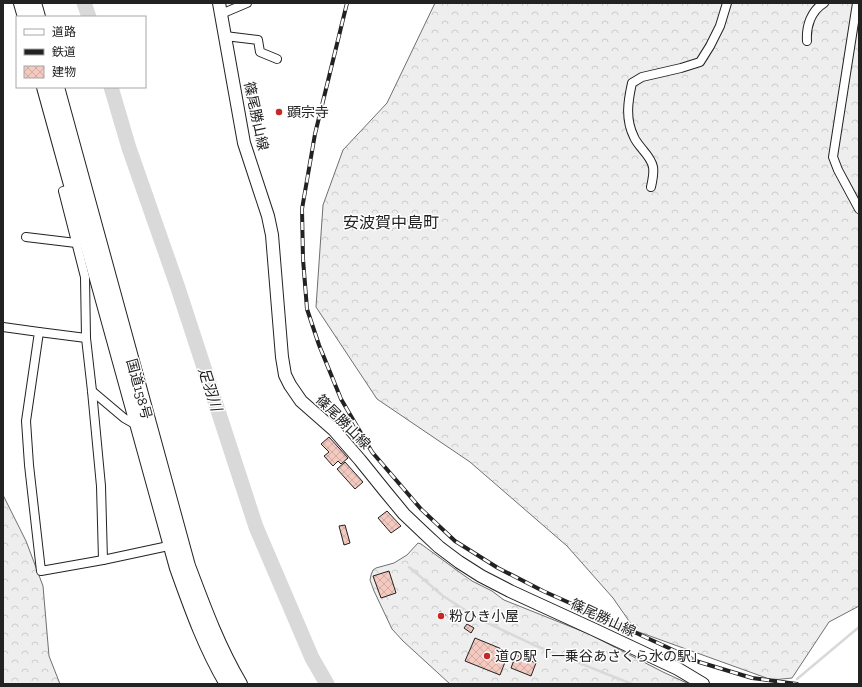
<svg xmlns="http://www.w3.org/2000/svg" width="862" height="687" viewBox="0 0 862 687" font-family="'Zilla Slab','Noto Sans JP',serif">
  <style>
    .forest { fill: url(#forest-crowns); stroke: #6f6f6f }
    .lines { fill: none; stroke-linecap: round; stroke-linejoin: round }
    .stream { stroke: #d9d9d9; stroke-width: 2.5 }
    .river { stroke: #d9d9d9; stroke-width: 15 }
    .building { fill: url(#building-cross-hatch); stroke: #222 }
    .street-casing { stroke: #222; stroke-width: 10 }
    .primary-casing { stroke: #222; stroke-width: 14 }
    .highway-casing { stroke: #222; stroke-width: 16 }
    .street { stroke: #fff; stroke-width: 8 }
    .primary { stroke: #fff; stroke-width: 12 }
    .highway { stroke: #fff; stroke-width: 14 }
    .rail-casing { stroke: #222; stroke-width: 4 }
    .rail { stroke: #fff; stroke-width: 2.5; stroke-dasharray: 8; stroke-linecap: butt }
    .poi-dot { fill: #c62828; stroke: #fff; stroke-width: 1.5 }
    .labels { text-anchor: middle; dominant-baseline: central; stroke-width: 3; stroke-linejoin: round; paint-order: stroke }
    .poi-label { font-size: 14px; fill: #222; stroke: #fff; text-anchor: start }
    .street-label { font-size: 14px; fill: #222; stroke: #fff }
    .water-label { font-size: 15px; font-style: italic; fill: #222; stroke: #fff }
    .quarter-label { font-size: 16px; fill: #222; stroke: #fff }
  </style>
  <defs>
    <pattern id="forest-crowns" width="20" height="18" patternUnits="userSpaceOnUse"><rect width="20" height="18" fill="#eee"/><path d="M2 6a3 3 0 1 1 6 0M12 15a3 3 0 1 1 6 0" fill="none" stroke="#ccc"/></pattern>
    <pattern id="building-cross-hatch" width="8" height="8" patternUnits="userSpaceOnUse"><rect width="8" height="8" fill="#f3c9c0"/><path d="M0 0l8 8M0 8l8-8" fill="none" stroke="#d0aca5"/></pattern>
  </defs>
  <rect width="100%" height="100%" fill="#fff"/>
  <g class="forest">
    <polygon points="435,3 859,3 859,606 829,622 792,678 772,680 636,631 613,598 567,546 470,462 377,399 316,307 323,205 343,150 387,103"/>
    <polygon points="3,495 26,541 43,586 49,656 60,684 3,684"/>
    <polygon points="418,543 421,544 462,574 472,581 492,591 504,600 589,634 663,672 689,684 450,684 403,641 392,629 374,591 370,580 371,575 373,570 376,568 394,563 407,555"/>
  </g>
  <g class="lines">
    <g class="stream">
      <polyline points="409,567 443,596 479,619 534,645 632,684"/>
      <polyline points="797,679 859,627"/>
    </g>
    <g class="river">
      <polyline points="84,3 89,17"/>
      <polyline points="111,87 129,148 178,288 256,527 312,658 327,684"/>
    </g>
  </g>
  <g class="building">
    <polygon points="329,437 348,458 341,464 338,461 333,466 324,456 329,452 321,444"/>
    <polygon points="345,462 363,482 355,489 337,469"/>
    <polygon points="387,511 401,526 391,533 378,518"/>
    <polygon points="345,525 350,543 344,545 339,526"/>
    <polygon points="389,571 396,593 381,598 373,576"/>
    <polygon points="440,611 446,615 442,620 437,617"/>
    <polygon points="467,624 474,628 471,633 464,628"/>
    <polygon points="475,638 509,652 500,675 465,661"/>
    <polygon points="516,655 536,663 531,676 511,668"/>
  </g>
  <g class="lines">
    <g class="street-casing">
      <g id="street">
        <polyline points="857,3 833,157 838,170 859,209"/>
        <polyline points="221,14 247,3"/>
        <polyline points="225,36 258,40 260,52 277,59"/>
        <path d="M807,41C806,26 811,11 824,3"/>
        <path d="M651,187C655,169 655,164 643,150C640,146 636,142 634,137C625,119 628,101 632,83L642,77L681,68L700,62L710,46L720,26L727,3"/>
        <polyline points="75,188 63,191 85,277 86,338 92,391 101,486 103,560"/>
        <polyline points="26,237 76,243"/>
        <polyline points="3,327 39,332 26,421 29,465 41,571 103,560 173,545"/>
        <polyline points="39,332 86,338"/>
        <polyline points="92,391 124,418 138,426"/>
      </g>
    </g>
    <g class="primary-casing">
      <polyline id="primary" points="219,3 244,143 268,216 272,235 282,357 285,375 290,385 301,401 334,430 360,460 385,491 404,514 424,533 439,547 459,562 481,576 510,591 595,630 678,669 703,684"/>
    </g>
    <g class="highway-casing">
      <g id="highway">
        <polyline points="21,3 25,17"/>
        <polyline points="34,3 38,17"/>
        <path d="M44,87L177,568C191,607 205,647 227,684"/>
        <path d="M57,87L188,566C203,606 218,647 240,684"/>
      </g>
    </g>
    <use href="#street" class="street"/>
    <use href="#primary" class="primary"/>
    <use href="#highway" class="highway"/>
    <g class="rail-casing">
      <polyline id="rail" points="347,3 315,134 302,209 303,259 307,309 319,345 341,399 372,452 421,509 455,541 498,568 543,591 619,625 699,662 752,678 797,684"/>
    </g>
    <use href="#rail" class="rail"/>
  </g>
  <g class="poi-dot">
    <circle cx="279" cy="112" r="4"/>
    <circle cx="441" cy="616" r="4"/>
    <circle cx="487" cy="656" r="4"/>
  </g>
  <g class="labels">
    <g class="poi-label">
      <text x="287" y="112">顕宗寺</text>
      <text x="449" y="616">粉ひき小屋</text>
      <text x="495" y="656">道の駅「一乗谷あさくら水の駅」</text>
    </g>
    <g class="street-label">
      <text transform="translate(256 116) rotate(78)">篠尾勝山線</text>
      <text transform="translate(139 389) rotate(75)">国道158号</text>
      <text transform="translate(343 422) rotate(45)">篠尾勝山線</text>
      <text transform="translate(603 618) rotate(25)">篠尾勝山線</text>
    </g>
    <g class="water-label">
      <text transform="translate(210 389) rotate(72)">足羽川</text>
    </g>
    <g class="quarter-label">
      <text x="391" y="222">安波賀中島町</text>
    </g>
  </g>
  <rect width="862" height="687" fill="none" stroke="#222222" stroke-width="8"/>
  <rect x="16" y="16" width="130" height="72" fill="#ffffff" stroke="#a7a7a7"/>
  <rect x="24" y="29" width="20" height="6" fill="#ffffff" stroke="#a7a7a7"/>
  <text x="52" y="36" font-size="12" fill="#222222">道路</text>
  <rect x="24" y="49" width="20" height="6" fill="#222222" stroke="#a7a7a7"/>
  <text x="52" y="56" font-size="12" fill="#222222">鉄道</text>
  <rect x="24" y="66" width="20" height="12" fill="url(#building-cross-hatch)" stroke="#a7a7a7"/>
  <text x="52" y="76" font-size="12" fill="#222222">建物</text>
</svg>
